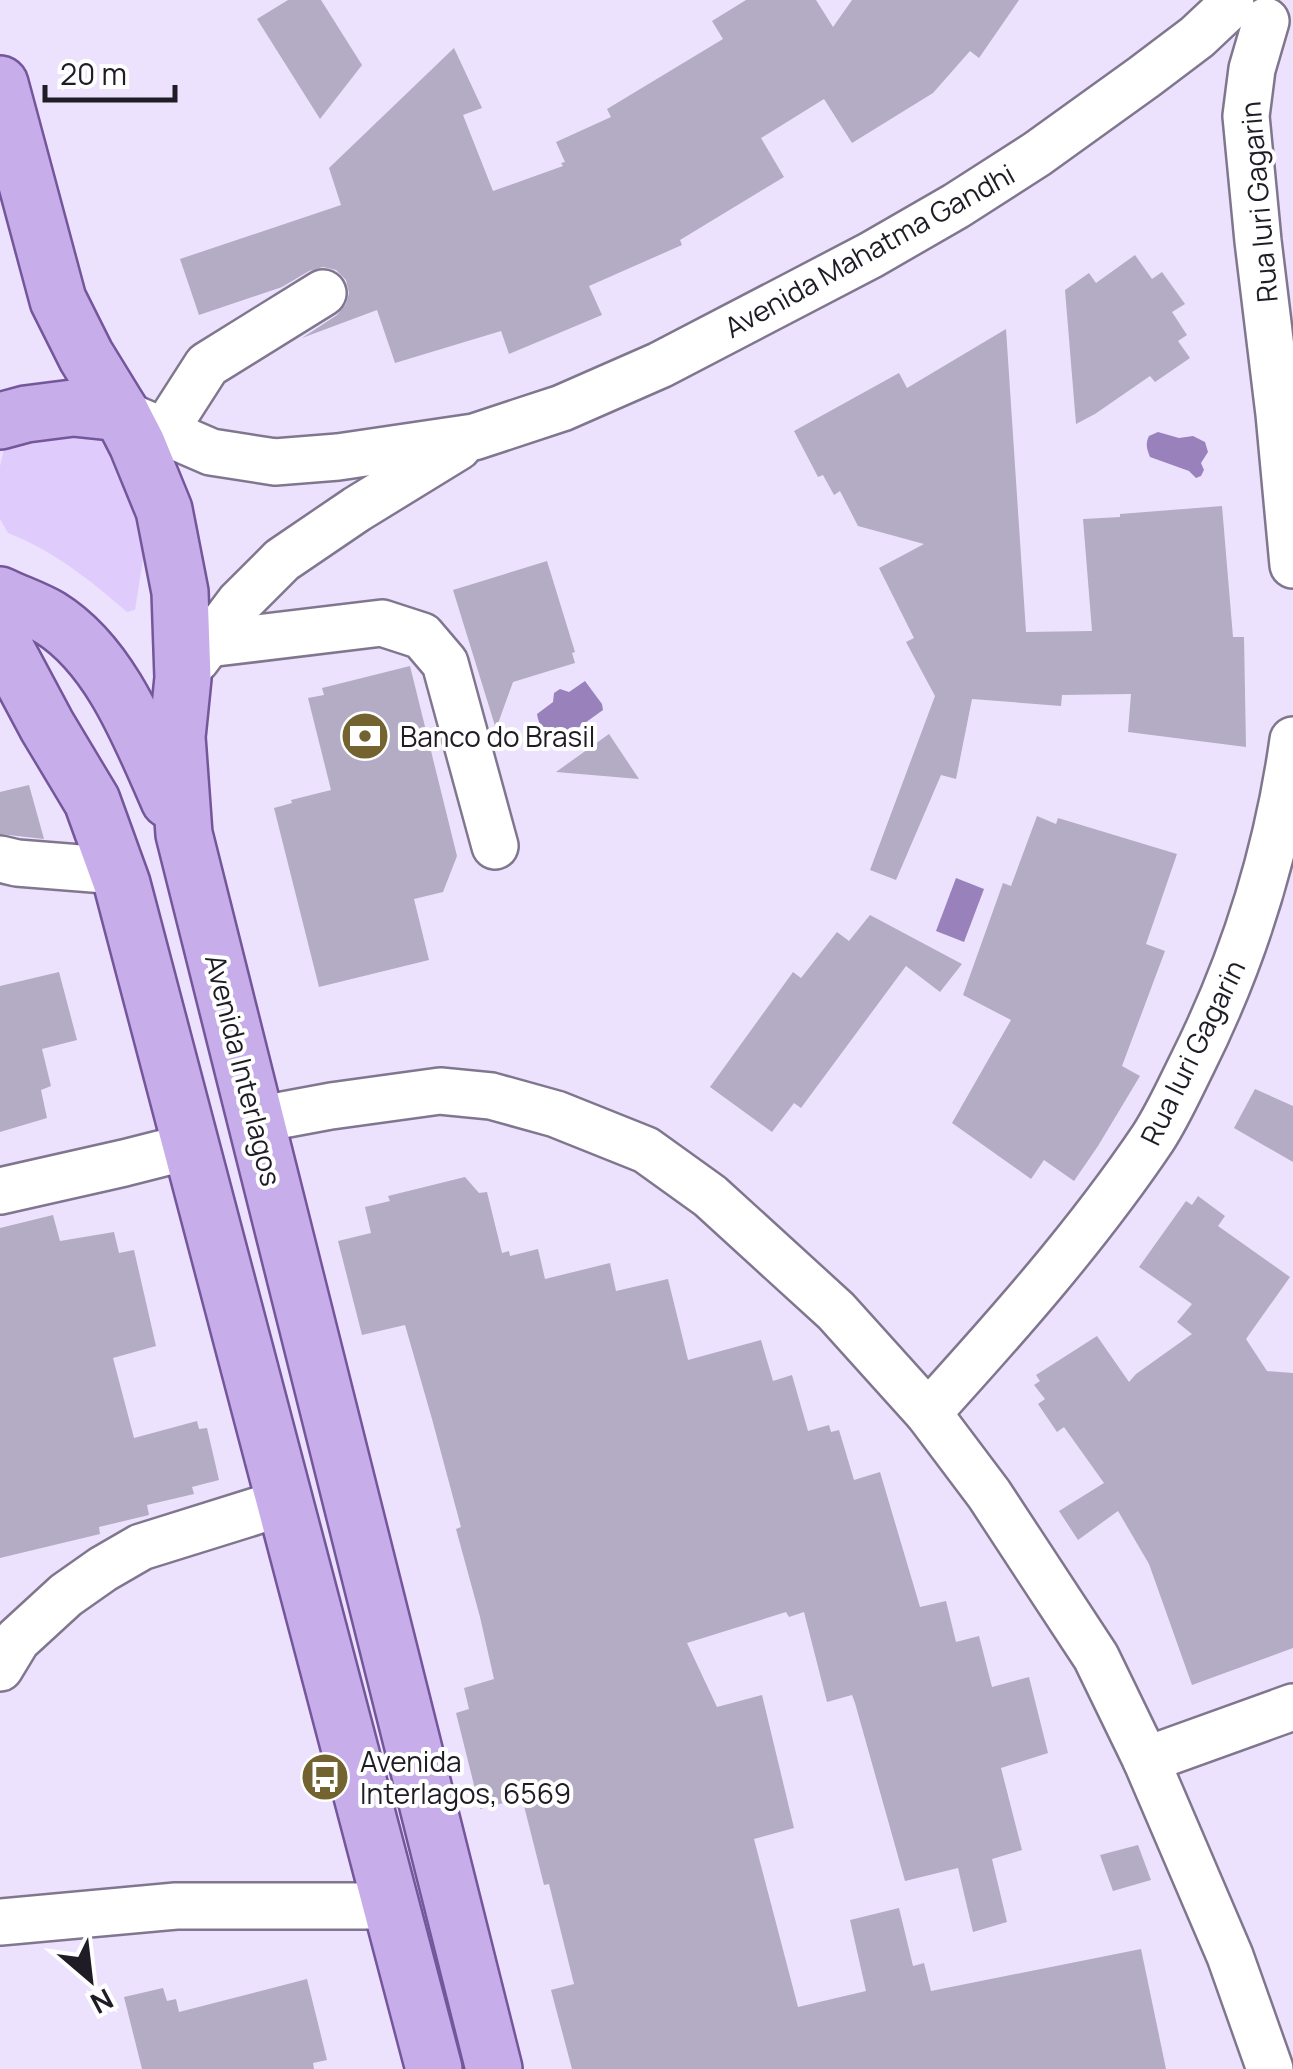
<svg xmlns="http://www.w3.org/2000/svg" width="1293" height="2069" viewBox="0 0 1293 2069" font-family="Manrope,sans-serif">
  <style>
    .green { fill: #dfccfd }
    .water { fill: #9982bb }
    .building { fill: #b4abc5 }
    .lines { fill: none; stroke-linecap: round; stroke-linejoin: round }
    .minor-casing { stroke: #80778f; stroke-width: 50 }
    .major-casing { stroke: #74569b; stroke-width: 60 }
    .minor { stroke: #fff; stroke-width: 45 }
    .major { stroke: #c7ade9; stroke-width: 55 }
    .labels { text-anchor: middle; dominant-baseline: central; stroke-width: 8; stroke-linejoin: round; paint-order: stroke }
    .street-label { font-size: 28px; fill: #1f1c25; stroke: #fff }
    .poi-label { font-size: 28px; fill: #1f1c25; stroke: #fff; text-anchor: start }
  </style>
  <rect width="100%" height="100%" fill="#ede2fe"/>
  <path class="green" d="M99,427L124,464L145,547L135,610L127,612C90,580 54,551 8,533L0,519V466L7,436Z"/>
  <g class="water">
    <path d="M1158,432L1179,438L1193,436L1205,442L1208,452L1201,463L1204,470L1201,476L1196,478L1189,471L1150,457C1147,449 1145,444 1149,436Z"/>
    <path d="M585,681L602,704L603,710L557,743C546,736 539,727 537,714L553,702L554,693L560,689L569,692Z"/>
    <polygon points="956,878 984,889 964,942 936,931"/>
  </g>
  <g class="building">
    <polygon points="288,0 321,0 362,65 320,119 257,19"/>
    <polygon points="746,0 816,0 833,27 852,0 1019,0 979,58 970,51 933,93 852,143 824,99 761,138 784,177 680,240 682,245 589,286 602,315 509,354 501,331 395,363 377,310 302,338 337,315 346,304 349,293 346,280 336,270 323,267 309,271 282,287 199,315 180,259 341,205 329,168 454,48 482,108 463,115 493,191 563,166 561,163 565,162 556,142 611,117 607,109 723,39 712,21"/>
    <polygon points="1135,255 1152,279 1162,272 1185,304 1172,312 1187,335 1178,341 1190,358 1155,382 1150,376 1095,414 1076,424 1065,290 1089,273 1096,283"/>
    <polygon points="1006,329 1026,632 1092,631 1083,519 1120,517 1120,514 1222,506 1233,637 1244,637 1246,747 1128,732 1131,694 1062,695 1061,706 972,699 956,779 941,775 896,880 870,870 935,696 906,642 914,638 879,568 924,544 858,526 840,491 834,495 823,475 818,477 794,431 899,373 907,388"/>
    <polygon points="547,561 575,652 572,653 575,663 513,682 496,729 453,590"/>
    <polygon points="410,666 457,856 443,892 414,899 429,960 319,987 274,808 292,803 291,800 331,790 308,698 324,695 322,688"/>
    <polygon points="609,734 639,779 556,772"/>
    <polygon points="29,785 44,839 0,834 0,792"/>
    <polygon points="1037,816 1056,824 1058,818 1177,854 1146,944 1165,951 1122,1066 1140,1076 1098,1146 1074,1181 1044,1160 1031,1179 952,1123 1011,1020 963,995 1003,883 1011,886"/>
    <polygon points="870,915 962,964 940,992 906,966 801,1108 794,1103 772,1132 710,1087 793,972 801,978 837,932 849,941"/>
    <polygon points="59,972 77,1040 42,1049 51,1086 41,1090 47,1118 0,1132 0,986"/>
    <polygon points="1255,1089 1293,1106 1293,1162 1234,1128"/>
    <polygon points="465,1177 479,1193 487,1192 502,1253 509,1251 510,1256 538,1249 545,1279 610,1263 616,1291 668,1279 688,1360 761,1340 773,1381 792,1375 808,1431 829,1425 831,1432 839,1430 854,1480 880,1472 920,1607 946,1601 956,1642 979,1636 992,1687 1029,1677 1048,1753 1001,1768 1022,1850 992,1859 1007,1922 973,1932 958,1868 905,1881 855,1703 852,1695 827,1702 804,1612 789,1617 786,1612 687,1643 717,1707 762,1695 794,1828 754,1839 798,2007 866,1991 850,1920 899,1908 913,1966 924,1963 931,1991 1141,1949 1166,2069 572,2069 551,1990 574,1984 549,1884 544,1885 522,1798 480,1809 456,1713 469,1709 464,1688 494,1679 480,1617 456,1529 461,1527 432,1419 405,1325 362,1335 338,1241 371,1233 365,1207 390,1201 388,1196"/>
    <polygon points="1198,1196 1225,1216 1218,1226 1290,1277 1246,1339 1267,1371 1293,1373 1293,1648 1192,1685 1149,1564 1118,1511 1078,1540 1059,1511 1104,1483 1064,1427 1057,1432 1038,1404 1045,1399 1034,1385 1040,1381 1036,1375 1097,1336 1129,1382 1136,1374 1192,1334 1177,1322 1192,1304 1139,1267 1186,1201 1192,1205"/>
    <polygon points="53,1215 60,1241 114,1232 119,1253 134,1250 156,1346 113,1358 134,1438 197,1421 199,1429 207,1428 219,1480 192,1487 194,1494 147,1505 149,1515 99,1527 100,1534 0,1558 0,1228"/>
    <polygon points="1138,1845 1151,1880 1113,1891 1100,1855"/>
    <polygon points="307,1979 327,2060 313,2063 314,2069 142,2069 124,1997 163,1988 167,2001 176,1999 179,2012"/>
  </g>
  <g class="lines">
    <g class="minor-casing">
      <g id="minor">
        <polyline points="1266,21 1252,69 1246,116 1258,241 1279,414 1293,565"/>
        <polyline points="121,413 211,452 275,462 338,457 474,437 562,408 660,365 871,255 956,206 1037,154 1144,77 1197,37 1231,5"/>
        <polyline points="164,432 207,365 323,293"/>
        <polyline points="208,644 382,623 422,636 445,663 495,846"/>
        <polyline points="196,660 239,603 282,560 357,509 458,447"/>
        <polyline points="0,859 17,863 118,871"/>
        <polyline points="256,1120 331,1106 440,1091 491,1096 556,1114 646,1150 710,1196 836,1311 928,1413 989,1494 1096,1657 1146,1760 1230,1956 1270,2069"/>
        <polyline points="0,1191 124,1163 191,1146"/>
        <path d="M928,1413C1007,1326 1087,1236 1153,1138C1168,1115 1180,1088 1192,1064C1244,960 1277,855 1293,740"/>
        <polyline points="0,1668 17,1640 66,1595 103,1569 141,1547 285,1502"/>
        <polyline points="1146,1760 1293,1707"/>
        <polyline points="0,1922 176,1906 393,1906"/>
      </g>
    </g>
    <g class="major-casing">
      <g id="major">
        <polyline points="0,84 58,300 86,356 121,413 137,444 164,510 180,592 183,678 177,737 184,834 494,2069"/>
        <polyline points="0,421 26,414 73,408 121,413"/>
        <path d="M0,595C16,603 35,609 50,618C111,656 141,737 169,800"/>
        <polyline points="0,638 47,726 92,801 122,884 434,2069"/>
      </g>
    </g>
    <use href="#minor" class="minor"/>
    <use href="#major" class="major"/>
  </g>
  <defs>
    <g id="bank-disc" transform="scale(2.5)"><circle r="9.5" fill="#736331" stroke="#fff"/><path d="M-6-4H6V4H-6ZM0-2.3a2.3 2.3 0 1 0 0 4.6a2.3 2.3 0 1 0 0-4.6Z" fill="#fff"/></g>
    <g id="bus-disc" transform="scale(2.5)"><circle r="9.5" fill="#736331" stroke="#fff"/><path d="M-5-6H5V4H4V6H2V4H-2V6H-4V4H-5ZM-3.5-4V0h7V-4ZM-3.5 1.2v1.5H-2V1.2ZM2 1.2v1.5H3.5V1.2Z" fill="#fff"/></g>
  </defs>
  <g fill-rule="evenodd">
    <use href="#bank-disc" x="365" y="736"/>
    <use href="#bus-disc" x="325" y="1777"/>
  </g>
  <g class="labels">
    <g class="street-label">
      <text transform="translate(1258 202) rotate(-95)">Rua Iuri Gagarin</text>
      <text transform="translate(869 250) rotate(-29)">Avenida Mahatma Gandhi</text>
      <text transform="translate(1192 1052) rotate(-64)">Rua Iuri Gagarin</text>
      <text transform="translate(244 1070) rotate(76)">Avenida Interlagos</text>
    </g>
    <g class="poi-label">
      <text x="400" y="736">Banco do Brasil</text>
      <text x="360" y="1761">Avenida<tspan x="360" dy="32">Interlagos, 6569</tspan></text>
    </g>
  </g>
  <g transform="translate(90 1979) rotate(152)" stroke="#ffffff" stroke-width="8" paint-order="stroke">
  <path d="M0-8L18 38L0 25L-18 38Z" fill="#1f1c25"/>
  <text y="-15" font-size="28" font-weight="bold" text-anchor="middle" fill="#1f1c25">N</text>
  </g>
  <path d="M45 85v15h130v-15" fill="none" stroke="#1f1c25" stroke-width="5"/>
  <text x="60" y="85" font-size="30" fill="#1f1c25" stroke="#ffffff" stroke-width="8" paint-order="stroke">20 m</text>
</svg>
